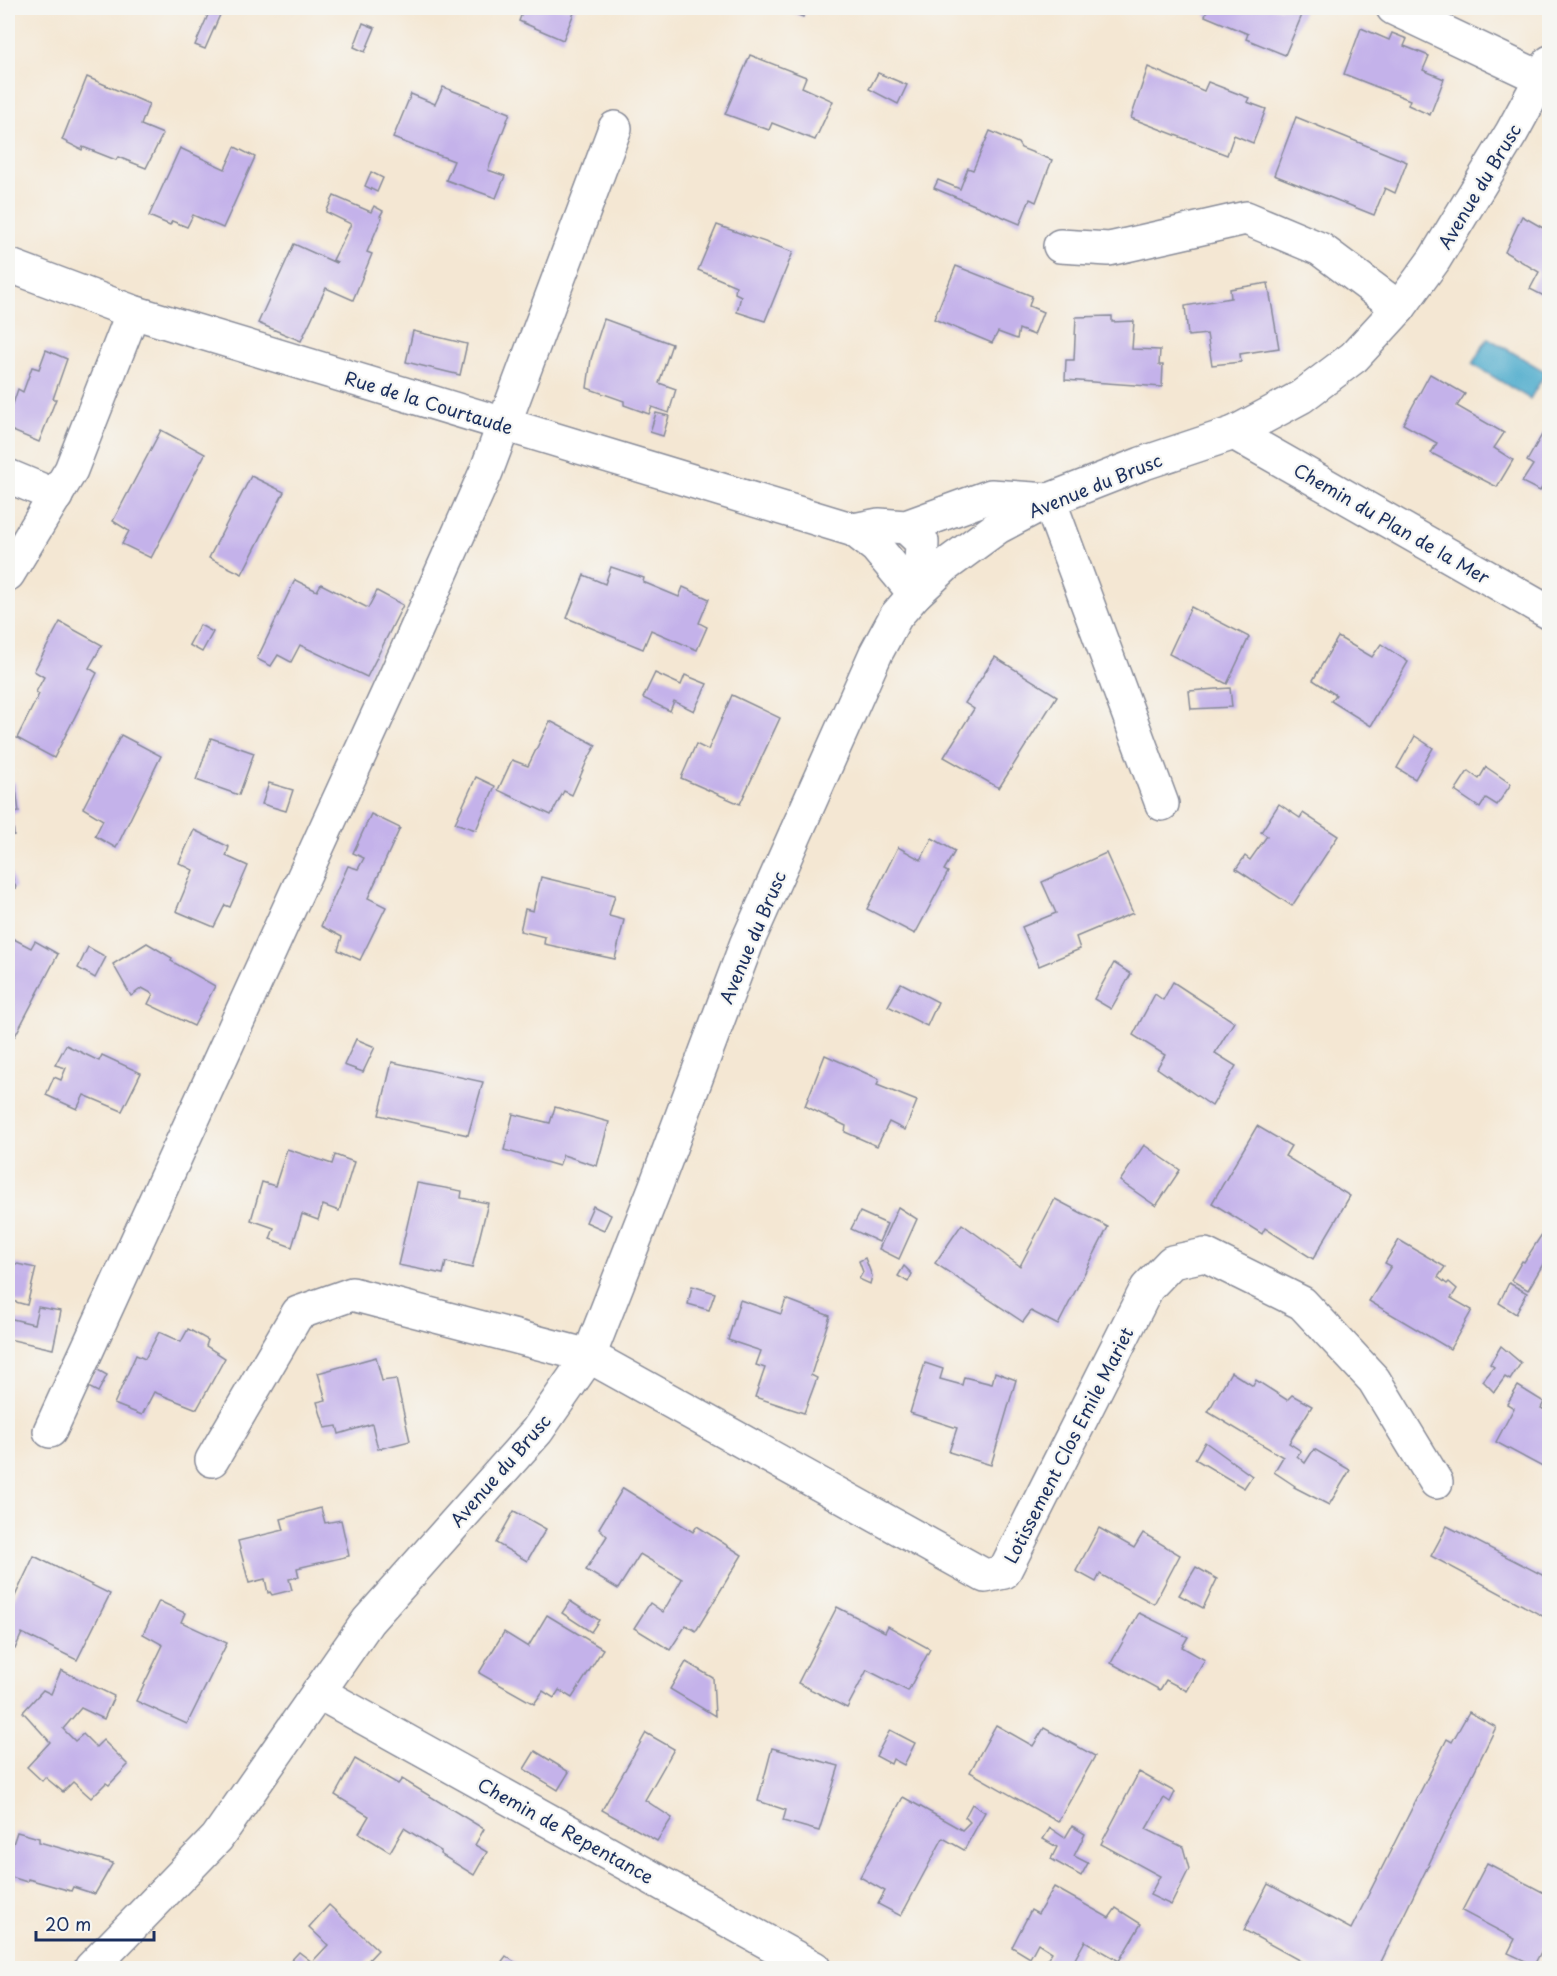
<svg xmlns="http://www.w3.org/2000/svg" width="1557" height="1976" viewBox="0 0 1557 1976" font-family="'Playpen Sans',sans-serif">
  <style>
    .water { fill: #4dabcc; stroke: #346d95; stroke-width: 1.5 }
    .building { fill: #c4b2ea }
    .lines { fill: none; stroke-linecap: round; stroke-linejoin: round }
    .minor-casing { stroke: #888b98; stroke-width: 36 }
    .minor { stroke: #fff; stroke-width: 33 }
    .labels { text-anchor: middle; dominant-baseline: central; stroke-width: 4.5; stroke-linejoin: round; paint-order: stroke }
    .street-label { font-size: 18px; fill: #1b2f5e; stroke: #f6f6f2 }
  </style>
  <rect width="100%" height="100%" fill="#f6f6f2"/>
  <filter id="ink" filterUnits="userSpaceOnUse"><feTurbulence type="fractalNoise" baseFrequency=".0167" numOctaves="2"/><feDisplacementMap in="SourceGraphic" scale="12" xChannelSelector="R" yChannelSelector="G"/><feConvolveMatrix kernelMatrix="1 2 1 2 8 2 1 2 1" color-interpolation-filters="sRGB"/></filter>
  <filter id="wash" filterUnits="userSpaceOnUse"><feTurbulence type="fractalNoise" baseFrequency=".008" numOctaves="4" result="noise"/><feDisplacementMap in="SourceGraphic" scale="24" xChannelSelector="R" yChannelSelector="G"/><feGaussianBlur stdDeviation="1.35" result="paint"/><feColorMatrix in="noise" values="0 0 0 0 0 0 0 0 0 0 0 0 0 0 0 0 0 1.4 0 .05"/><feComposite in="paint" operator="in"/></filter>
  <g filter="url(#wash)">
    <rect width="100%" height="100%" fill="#f4e7d3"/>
    <polygon class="water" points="1488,338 1546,372 1530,399 1472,364"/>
    <g id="blocks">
      <g class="building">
        <polygon points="211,8 223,8 205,49 195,45"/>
        <polygon points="524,8 576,8 563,40 519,21"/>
        <polygon points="782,8 807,8 803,17"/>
        <polygon points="1208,8 1305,8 1285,55 1246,39 1248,34 1205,16"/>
        <polygon points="363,23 375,28 365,52 354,47"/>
        <polygon points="1361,28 1389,40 1392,33 1407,39 1404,46 1429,56 1423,70 1444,79 1430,115 1408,105 1410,100 1344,74"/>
        <polygon points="750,55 806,77 802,87 833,101 815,140 772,123 769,130 725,114"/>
        <polygon points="1148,67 1204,91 1208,82 1249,98 1247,102 1266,109 1253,143 1234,135 1227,155 1131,118"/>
        <polygon points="878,73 907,85 898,104 869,89"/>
        <polygon points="87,77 149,104 141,125 163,134 146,168 118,157 116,160 83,147 82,150 62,140"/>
        <polygon points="443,87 510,113 488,170 505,176 496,198 446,180 454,161 393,138 411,94 435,104"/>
        <polygon points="1296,117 1407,162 1395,193 1385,188 1374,215 1274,175"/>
        <polygon points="990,131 1018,143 1021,148 1052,160 1036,202 1030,199 1020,224 934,188 938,180 960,189 968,168 973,170"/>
        <polygon points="235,147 255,157 223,228 193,215 187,227 172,221 170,225 149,216 180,148 225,169"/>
        <polygon points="371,172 383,178 377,192 365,186"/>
        <polygon points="334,196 371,212 374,206 383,211 380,216 382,217 367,252 372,254 353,300 326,288 301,341 258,323 294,244 336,263 337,262 333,260 351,224 326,212"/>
        <polygon points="1522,216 1550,232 1550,299 1530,289 1539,272 1505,252"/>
        <polygon points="717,225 793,252 765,321 737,312 741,296 735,293 736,286 698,270"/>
        <polygon points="956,266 1032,296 1029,306 1043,312 1034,335 1019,329 1017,339 998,332 992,343 934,319"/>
        <polygon points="1268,283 1279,348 1240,354 1241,362 1212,365 1207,334 1188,336 1185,306 1231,298 1230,289"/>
        <polygon points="1112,316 1112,322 1134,321 1132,349 1160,350 1159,365 1163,365 1162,387 1065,380 1066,360 1074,360 1076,317"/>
        <polygon points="604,319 672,344 659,383 676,389 669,413 652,407 649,414 624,405 624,401 587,388 591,359"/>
        <polygon points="413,331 467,344 460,375 406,362"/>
        <polygon points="46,350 67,359 53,399 56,399 39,442 8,429 8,403 13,404 18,389 23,392 32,367 39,369"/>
        <polygon points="1430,374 1465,394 1457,406 1504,433 1494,448 1513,460 1497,487 1431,453 1437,443 1403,424"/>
        <polygon points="656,413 669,416 663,436 650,432"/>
        <polygon points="161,430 205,454 151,558 122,544 129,531 113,521"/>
        <polygon points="1543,433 1550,437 1550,474 1540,491 1522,482 1533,465 1527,461"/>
        <polygon points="251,476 284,492 242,574 209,558"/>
        <polygon points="611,567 644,578 643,582 679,597 683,587 709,599 699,623 707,627 697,650 651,630 643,649 567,618 584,575 605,584"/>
        <polygon points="295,580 317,591 321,584 368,608 377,591 403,605 367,677 300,645 291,662 278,655 271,666 257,659"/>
        <polygon points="1191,607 1249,637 1227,684 1169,654"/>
        <polygon points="60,622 102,645 89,668 97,673 54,758 17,738 39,694 36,692 44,677 34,671"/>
        <polygon points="200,625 213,632 202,652 189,645"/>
        <polygon points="1338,637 1372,657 1381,644 1408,662 1371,726 1331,701 1336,695 1313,680"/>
        <polygon points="995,657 1057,696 999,788 944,757 974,709 965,703"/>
        <polygon points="655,673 681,685 685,675 707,684 694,711 674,701 670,711 643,698"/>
        <polygon points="1230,688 1232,707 1191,709 1189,691"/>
        <polygon points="732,695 780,718 740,804 681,778 696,744 708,750"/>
        <polygon points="550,721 596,745 587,761 572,795 564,791 551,815 498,790 512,760 528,766"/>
        <polygon points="121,735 161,756 116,848 95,836 103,820 83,808"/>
        <polygon points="1415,736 1433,748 1415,779 1397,768"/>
        <polygon points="211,738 254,753 239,795 196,780"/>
        <polygon points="1486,767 1511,784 1497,805 1486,798 1480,808 1455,791 1468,771 1479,779"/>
        <polygon points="476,777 495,786 476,830 455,823"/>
        <polygon points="8,782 15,782 19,812 12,813 14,835 8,836"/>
        <polygon points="269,783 293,790 286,811 262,804"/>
        <polygon points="1279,804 1300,818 1303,813 1338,836 1292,906 1236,869 1245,856 1250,860 1267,836 1261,832"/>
        <polygon points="371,814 400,828 368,898 386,907 360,960 338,950 342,937 321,926 348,866 358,869 364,858 353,853"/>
        <polygon points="194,830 229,847 226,856 248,866 230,907 225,905 214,927 176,911 193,870 179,863"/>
        <polygon points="932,838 955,851 944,870 948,872 915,934 867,909 898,847 921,860"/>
        <polygon points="1106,853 1133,913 1076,937 1080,949 1039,966 1022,927 1056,913 1042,882"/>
        <polygon points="8,864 16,888 8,890"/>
        <polygon points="541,877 615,895 609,916 624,920 615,959 544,944 545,937 520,931 525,909 533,911"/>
        <polygon points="8,936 31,948 35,941 58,954 15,1036 8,1032"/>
        <polygon points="147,943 172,958 171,961 215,986 194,1026 148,1004 153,994 142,988 131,996 113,964"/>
        <polygon points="88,947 106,957 95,978 78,968"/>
        <polygon points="1114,963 1131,974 1111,1009 1094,999"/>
        <polygon points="1173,982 1234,1022 1215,1053 1236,1066 1212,1106 1157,1068 1165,1055 1133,1035 1155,994 1163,1000"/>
        <polygon points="901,983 938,1002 927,1026 888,1006"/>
        <polygon points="356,1039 375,1047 363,1072 344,1065"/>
        <polygon points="66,1045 99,1061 102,1055 141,1073 122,1111 84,1095 77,1109 46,1095 54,1077 61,1080 66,1068 55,1065"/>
        <polygon points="825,1055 879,1079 877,1085 917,1101 905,1130 889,1122 877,1146 845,1132 846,1126 805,1106"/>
        <polygon points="392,1062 483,1082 468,1135 379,1115"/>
        <polygon points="555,1107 609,1122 597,1166 563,1155 559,1166 504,1150 513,1114 550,1123"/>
        <polygon points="1257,1126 1291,1146 1285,1156 1350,1196 1313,1259 1265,1228 1262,1234 1212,1203"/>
        <polygon points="1144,1145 1180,1170 1156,1206 1120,1181"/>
        <polygon points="287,1149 332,1164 335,1155 354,1162 339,1211 323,1205 318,1220 302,1214 292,1247 270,1239 274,1228 251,1220 262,1182 275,1186"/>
        <polygon points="417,1183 462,1191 461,1198 488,1203 472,1268 446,1262 443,1274 398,1265"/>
        <polygon points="1055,1199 1108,1227 1058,1325 1031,1311 1023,1322 935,1263 962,1224 1020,1266"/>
        <polygon points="593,1206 611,1215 604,1230 586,1222"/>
        <polygon points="898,1207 917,1219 899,1259 879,1249"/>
        <polygon points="860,1212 887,1224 879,1242 851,1229"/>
        <polygon points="1546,1228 1550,1230 1550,1252 1528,1290 1511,1280 1522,1261 1524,1262"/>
        <polygon points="1399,1240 1445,1267 1438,1277 1447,1284 1449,1282 1457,1289 1451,1298 1472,1310 1450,1349 1369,1301 1391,1266 1385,1263"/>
        <polygon points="865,1258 872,1276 870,1284 859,1279 863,1272 859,1261"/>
        <polygon points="8,1262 36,1268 27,1305 8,1300"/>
        <polygon points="904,1266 912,1274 908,1282 898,1276"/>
        <polygon points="1509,1283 1527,1293 1516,1314 1499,1303"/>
        <polygon points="692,1286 715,1293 709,1310 688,1304"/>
        <polygon points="786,1299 830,1316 811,1375 817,1378 804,1413 755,1397 765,1368 756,1365 761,1351 728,1340 740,1300 781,1314"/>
        <polygon points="38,1307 61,1311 53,1349 8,1339 8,1318 34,1324"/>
        <polygon points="188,1329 208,1340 206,1346 225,1358 197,1409 154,1392 142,1415 114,1404 136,1355 145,1359 159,1332 181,1342"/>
        <polygon points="1501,1346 1521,1363 1510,1380 1505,1377 1494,1392 1483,1381 1494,1367 1490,1364"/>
        <polygon points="376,1357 382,1381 396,1379 410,1441 378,1449 372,1424 339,1434 337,1426 325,1428 317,1402 326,1400 318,1373"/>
        <polygon points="925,1363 943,1369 940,1379 962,1385 964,1377 992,1384 995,1372 1016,1380 991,1465 949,1452 957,1428 910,1413"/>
        <polygon points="96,1369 107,1375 98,1392 88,1387"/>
        <polygon points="1231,1372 1253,1386 1256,1380 1287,1400 1292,1395 1312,1406 1289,1443 1301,1451 1297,1456 1305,1463 1314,1449 1350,1470 1329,1505 1294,1487 1295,1486 1274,1472 1283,1457 1208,1412"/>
        <polygon points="1518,1386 1544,1402 1541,1408 1550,1413 1550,1471 1496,1442 1514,1408 1507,1404"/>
        <polygon points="1205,1442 1252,1476 1244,1488 1195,1459"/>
        <polygon points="623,1488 693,1532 697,1526 742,1555 696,1631 686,1625 670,1650 634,1628 650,1603 663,1612 682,1579 640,1554 618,1589 586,1570 607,1536 599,1528"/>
        <polygon points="321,1508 325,1523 341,1520 349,1556 297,1568 299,1577 289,1579 292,1590 272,1595 270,1592 268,1593 265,1579 249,1583 238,1541 284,1530 281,1519"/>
        <polygon points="514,1511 546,1529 527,1561 496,1543"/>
        <polygon points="1447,1526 1550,1579 1550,1620 1431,1556"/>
        <polygon points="1099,1528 1134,1548 1143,1533 1180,1555 1154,1604 1100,1574 1096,1582 1076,1571"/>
        <polygon points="34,1556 110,1594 77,1660 22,1633 15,1649 8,1645 8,1611"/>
        <polygon points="1196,1567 1217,1579 1203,1608 1179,1595"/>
        <polygon points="159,1601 185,1613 181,1622 227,1643 187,1724 136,1701 163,1645 143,1634"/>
        <polygon points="570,1601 599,1620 591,1632 562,1613"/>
        <polygon points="837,1607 885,1632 888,1626 930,1649 908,1691 867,1670 847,1708 798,1683"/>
        <polygon points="1139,1613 1188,1637 1182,1647 1205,1660 1187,1691 1166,1680 1160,1690 1111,1663"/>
        <polygon points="547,1615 603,1649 572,1698 559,1690 554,1698 543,1691 534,1704 479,1673 504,1632 528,1647"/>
        <polygon points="686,1662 713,1678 715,1716 670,1689"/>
        <polygon points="61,1670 114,1696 104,1719 81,1708 63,1729 75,1741 83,1734 96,1747 103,1740 128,1765 109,1785 106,1783 91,1798 73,1782 63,1792 45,1777 42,1781 27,1767 50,1742 23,1712 43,1690 51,1694"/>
        <polygon points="1469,1712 1496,1727 1378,1968 1313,1968 1244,1930 1268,1884 1351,1929 1447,1739 1452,1742"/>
        <polygon points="996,1725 1033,1746 1044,1728 1095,1756 1058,1822 970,1772"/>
        <polygon points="890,1730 915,1743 904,1765 893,1759 891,1764 876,1756"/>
        <polygon points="646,1733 674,1749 645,1800 672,1818 657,1841 602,1810"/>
        <polygon points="772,1748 839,1766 819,1831 783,1821 786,1810 758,1801"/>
        <polygon points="535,1751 569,1772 558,1790 524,1769"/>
        <polygon points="355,1759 398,1784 402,1779 484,1829 475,1845 487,1852 474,1875 440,1854 441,1851 404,1828 390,1852 359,1833 369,1816 335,1795"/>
        <polygon points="1139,1772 1175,1792 1170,1802 1164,1798 1146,1829 1183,1847 1189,1869 1171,1905 1150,1895 1160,1876 1101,1844"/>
        <polygon points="903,1797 962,1830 970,1822 965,1817 972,1804 985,1812 964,1850 943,1838 901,1916 878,1904 885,1891 860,1877"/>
        <polygon points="1072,1826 1085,1834 1074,1856 1088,1863 1081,1876 1051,1859 1057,1847 1043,1839 1050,1828 1065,1838"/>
        <polygon points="17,1832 39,1838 39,1842 113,1863 95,1894 73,1887 71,1891 28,1879 27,1882 8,1876 8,1845 12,1847"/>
        <polygon points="1487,1863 1550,1896 1550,1935 1534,1965 1508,1953 1515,1939 1462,1911"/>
        <polygon points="1054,1887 1109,1918 1116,1908 1141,1924 1119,1961 1085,1941 1070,1968 1058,1968 1046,1962 1052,1952 1038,1943 1030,1958 1012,1947 1031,1910 1038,1914"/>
        <polygon points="329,1905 378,1950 361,1968 284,1968 299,1952 312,1962 328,1945 309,1927"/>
        <polygon points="506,1956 523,1968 497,1968"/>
      </g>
    </g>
  </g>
  <g filter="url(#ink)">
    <use href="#blocks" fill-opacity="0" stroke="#888b98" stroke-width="1.5"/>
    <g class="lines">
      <g class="minor-casing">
        <g id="minor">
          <polyline points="1393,8 1541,78"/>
          <polyline points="1060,246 1109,249 1246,218 1320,249 1399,308"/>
          <polyline points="8,265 133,312 854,530 876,547 915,594"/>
          <polyline points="1234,433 1550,613"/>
          <polyline points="8,476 56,496"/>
          <polyline points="906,527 922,542 921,565 915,594"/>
          <polyline points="854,530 879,525 906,527 991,496 1049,500 1162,804"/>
          <polyline points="8,574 71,470 133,312"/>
          <polyline points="50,1431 397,673 486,472 615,128"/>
          <polyline points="212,1460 298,1313 352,1294 589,1356 985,1576 1004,1572 1147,1288 1172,1262 1205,1255 1302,1303 1374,1380 1436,1482"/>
          <polyline points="318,1692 814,1968"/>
          <polyline points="91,1968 217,1838 368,1621 537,1431 589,1356 655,1188 746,945 876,653 896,616 915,594 946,565 998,527 1049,500 1141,464 1234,433 1301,397 1354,357 1399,308 1434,260 1512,132 1550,62"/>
        </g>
      </g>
      <use href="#minor" class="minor"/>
    </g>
  </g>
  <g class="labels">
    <g class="street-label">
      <text transform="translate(1479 186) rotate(-59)">Avenue du Brusc</text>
      <text transform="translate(429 402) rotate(17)">Rue de la Courtaude</text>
      <text transform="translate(1095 485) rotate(-22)">Avenue du Brusc</text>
      <text transform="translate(1392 523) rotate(30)">Chemin du Plan de la Mer</text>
      <text transform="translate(752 937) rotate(-67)">Avenue du Brusc</text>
      <text transform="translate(1068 1445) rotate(-63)">Lotissement Clos Emile Mariet</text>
      <text transform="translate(500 1470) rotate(-49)">Avenue du Brusc</text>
      <text transform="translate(566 1830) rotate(29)">Chemin de Repentance</text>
    </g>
  </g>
  <rect width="1557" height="1976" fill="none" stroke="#f6f6f2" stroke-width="30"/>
  <path d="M36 1931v9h118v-9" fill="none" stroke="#1b2f5e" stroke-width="3"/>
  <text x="45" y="1931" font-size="18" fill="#1b2f5e" stroke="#f6f6f2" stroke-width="4.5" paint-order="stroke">20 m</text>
</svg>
